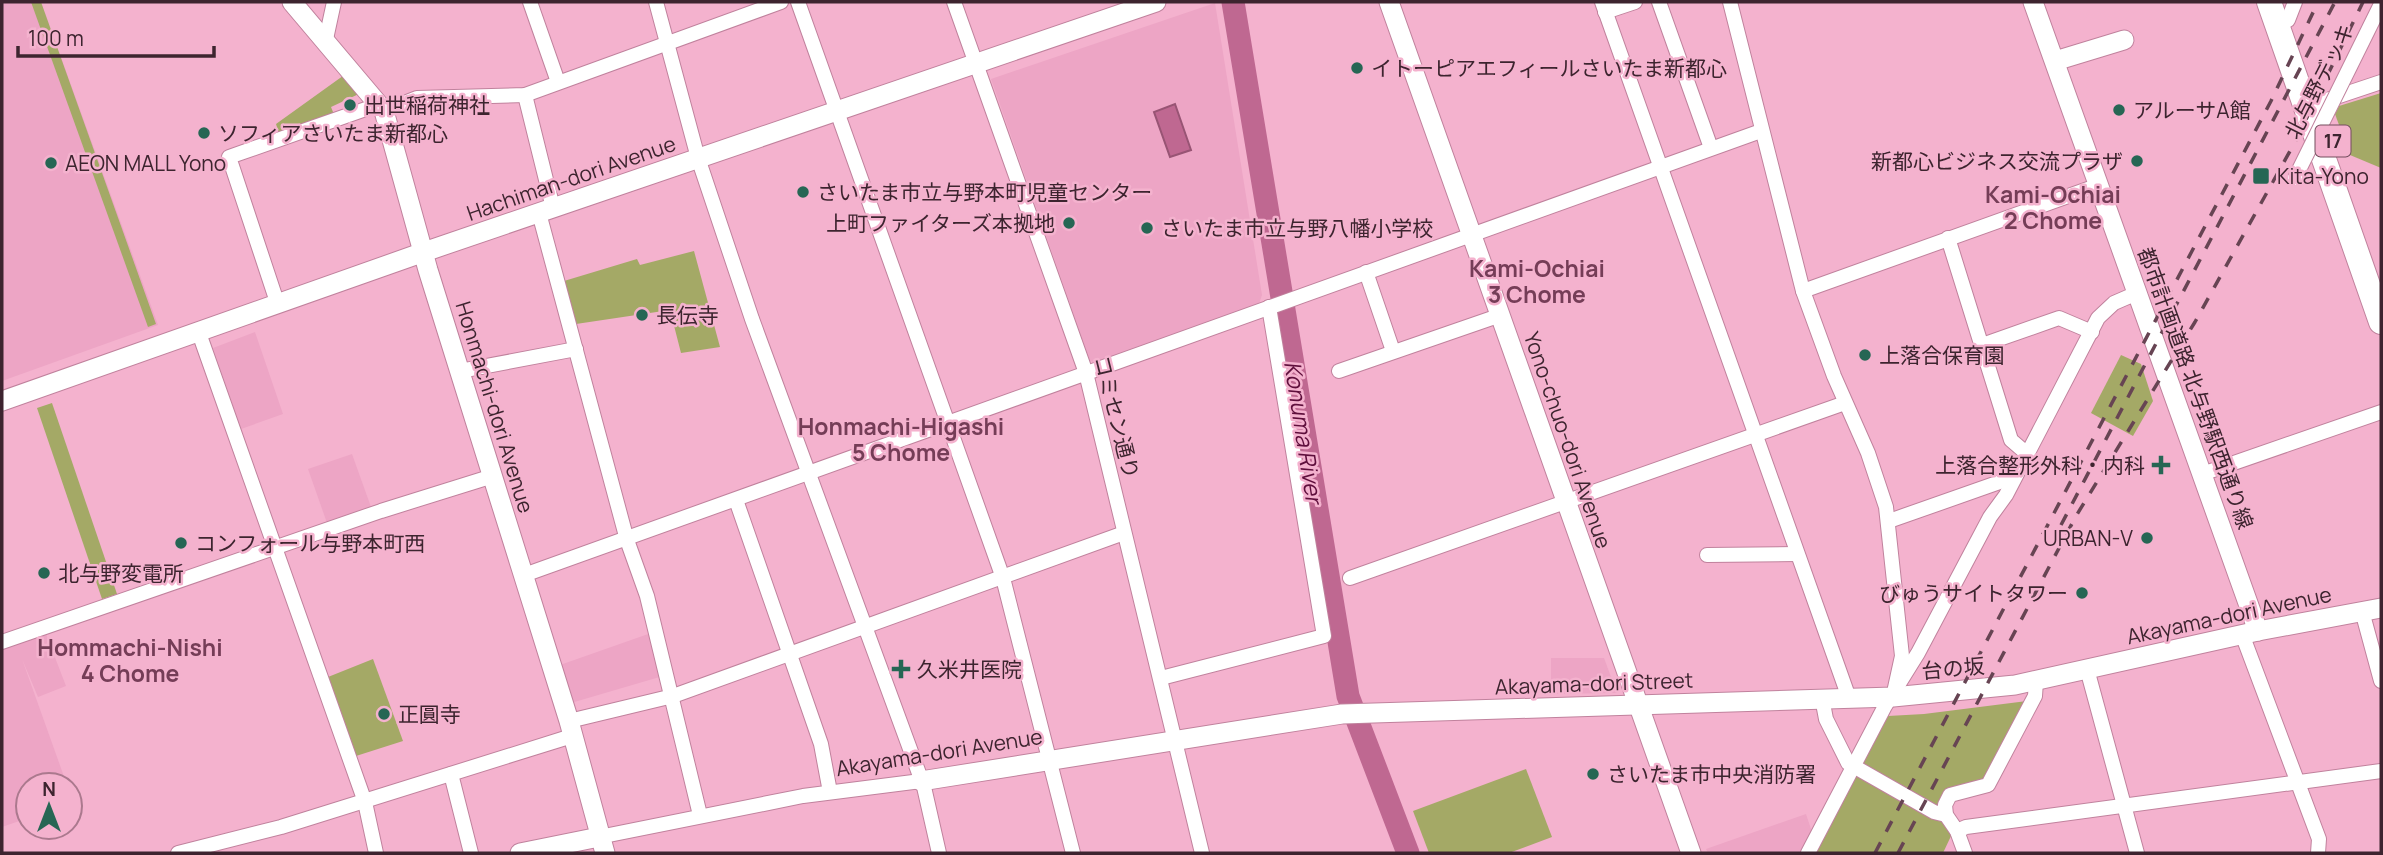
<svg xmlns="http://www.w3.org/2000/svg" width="2383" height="855" viewBox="0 0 2383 855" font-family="Manrope,'Noto Sans JP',sans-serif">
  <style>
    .built { fill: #eda5c5 }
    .green { fill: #a4a966 }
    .water { fill: #bf6891; stroke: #985474; stroke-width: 2 }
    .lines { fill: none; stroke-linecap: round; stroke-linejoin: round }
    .river { stroke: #bf6891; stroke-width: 23 }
    .street-casing { stroke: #c0829d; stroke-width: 16 }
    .secondary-casing { stroke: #c0829d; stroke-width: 21 }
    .highway-casing { stroke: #c0829d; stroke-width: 26 }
    .street { stroke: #fff; stroke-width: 14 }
    .secondary { stroke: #fff; stroke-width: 19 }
    .highway { stroke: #fff; stroke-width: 24 }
    .rail { stroke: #674453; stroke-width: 3.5; stroke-dasharray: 12 12; stroke-linecap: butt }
    .street-bridge-casing { stroke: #c0829d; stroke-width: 16; stroke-linecap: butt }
    .street-bridge { stroke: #fff; stroke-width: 14 }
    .poi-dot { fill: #266654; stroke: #f4b2ce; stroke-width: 2.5 }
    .labels { text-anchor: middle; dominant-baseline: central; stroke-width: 5; stroke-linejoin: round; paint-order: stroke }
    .shield { fill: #f4b2ce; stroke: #744f5f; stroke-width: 2 }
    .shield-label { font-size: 19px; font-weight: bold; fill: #3d242f }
    .poi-label { font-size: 21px; fill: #3d242f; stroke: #f4b2ce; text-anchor: start }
    .street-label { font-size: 21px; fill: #3d242f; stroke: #f4b2ce }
    .neighbourhood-label { font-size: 23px; font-weight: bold; fill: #753d57; stroke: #f4b2ce }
    .water-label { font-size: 23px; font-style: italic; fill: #5f0f3c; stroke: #f4b2ce }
  </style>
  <rect width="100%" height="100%" fill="#f4b2ce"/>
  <g class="built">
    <polygon points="2,2 41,2 158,325 2,381"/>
    <polygon points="1215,3 1262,295 1259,304 1097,363 1090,361 991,79"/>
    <polygon points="255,332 283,414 241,429 213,348"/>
    <polygon points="352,454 371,507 327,523 308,469"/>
    <polygon points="651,633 663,676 571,703 560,665"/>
    <polygon points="46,634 66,686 38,697 22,659 67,785 28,785 28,818 2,827 2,648"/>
    <polygon points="1551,658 1604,658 1617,693 1551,694"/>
    <polygon points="1806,814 1812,832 1801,853 1708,853 1706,849"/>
  </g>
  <g class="green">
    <polygon points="31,2 41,2 156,324 148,327"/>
    <polygon points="347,73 363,92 331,107 335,117 280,137 276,124"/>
    <polygon points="2381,93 2381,168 2350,155 2335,114 2339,106"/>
    <polygon points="694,251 720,347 681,353 670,310 576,324 564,281 637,259 640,265"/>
    <polygon points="2121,355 2141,364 2153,401 2133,436 2091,413"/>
    <polygon points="52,403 117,594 102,599 37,408"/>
    <polygon points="373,659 403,741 356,756 328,677"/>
    <polygon points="2027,701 1987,777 1978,785 1945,791 1951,836 1943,853 1815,853 1888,716 1924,714"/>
    <polygon points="1526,769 1552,837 1509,853 1429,853 1413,811"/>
  </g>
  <polygon class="water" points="1175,104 1191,150 1170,157 1154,112"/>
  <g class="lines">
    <polyline class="river" points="1233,2 1348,696 1408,853"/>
    <g class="street-casing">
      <g id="street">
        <polyline points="530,2 558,82"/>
        <polyline points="656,2 698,158 752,319 924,787 939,853"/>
        <polyline points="798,2 1003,578 1073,853"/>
        <polyline points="954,2 1086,373 1202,853"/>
        <polyline points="1602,2 1849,698"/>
        <polyline points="1659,2 1711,148"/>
        <polyline points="1730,2 1803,291 1834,376 1868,453 1886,507 1902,656 1893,697"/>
        <polyline points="1605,12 1635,2"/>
        <polyline points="2288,20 2295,2"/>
        <polyline points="326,39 334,2"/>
        <polyline points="525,95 553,208"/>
        <polyline points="2306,107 2381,82"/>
        <polyline points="384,111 417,98 525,95 781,2"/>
        <polyline points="539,213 627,540 647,596 700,815"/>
        <polyline points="1948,238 2011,440 2026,453"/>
        <polyline points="1366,272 1393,351"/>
        <polyline points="1803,291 2099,185"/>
        <polyline points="278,305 229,157 380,104"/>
        <polyline points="199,333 365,802 376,853"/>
        <polyline points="1982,345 2059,318 2092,332"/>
        <polyline points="460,371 576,349"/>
        <polyline points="1339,371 1501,315"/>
        <polyline points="2202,474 2381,412"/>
        <polyline points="736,500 821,744 830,792"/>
        <polyline points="1889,521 2014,477"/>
        <polyline points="1707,555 1797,554"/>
        <polyline points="524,575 1761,131"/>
        <polyline points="1350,578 1845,403"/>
        <polyline points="2362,611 2381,681"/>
        <polyline points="2242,634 2319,839 2318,853"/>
        <polyline points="2,642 381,511 493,476"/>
        <polyline points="2087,669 2137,853"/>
        <polyline points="1161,678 1324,636 1269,307"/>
        <polyline points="1822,698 1826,719 1848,763 1934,812 1946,815"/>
        <polyline points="569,721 673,696 1124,533"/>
        <polyline points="451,774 471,853"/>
        <polyline points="1957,831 1966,827 2381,771"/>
        <polyline points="599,837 803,796 921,781"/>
        <polyline points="178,853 281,827 572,736"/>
        <polyline points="1808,853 1885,706 1918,653 1990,517 2006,495 2098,318 2114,303 2137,293"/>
        <polyline points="1965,853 1957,831 1946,815 1945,805 1950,795 1988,785 2035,696 2036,681"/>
      </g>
    </g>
    <g class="secondary-casing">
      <g id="secondary">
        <polyline points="292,2 384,111 428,270 569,721 605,853"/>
        <polyline points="1389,2 1691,853"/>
        <polyline points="2033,2 2258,631"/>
        <polyline points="2055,61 2124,40"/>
        <polyline points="2,401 424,252 1156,2"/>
        <polyline points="921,781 1342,714 1893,697 2015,685 2258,631 2381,608"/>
        <polyline points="520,853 599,837"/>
      </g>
    </g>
    <g class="highway-casing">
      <polyline id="highway" points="2269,2 2381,322"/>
    </g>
    <use href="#street" class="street"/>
    <use href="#secondary" class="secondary"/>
    <use href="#highway" class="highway"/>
    <g class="rail">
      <polyline points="2061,525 2335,2"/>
      <polyline points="1875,853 2271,101 2318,2"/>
      <polyline points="1898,853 2076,516 2195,322 2295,142 2363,2"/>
    </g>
    <g class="street-bridge-casing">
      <polyline id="street-bridge" points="2295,178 2381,4"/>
    </g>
    <use href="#street-bridge" class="street-bridge"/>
  </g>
  <g class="poi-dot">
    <circle cx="1357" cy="68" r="7"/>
    <circle cx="350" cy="105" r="7"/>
    <circle cx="2119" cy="110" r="7"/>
    <circle cx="204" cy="133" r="7"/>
    <circle cx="2137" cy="161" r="7"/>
    <circle cx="51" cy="163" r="7"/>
    <rect x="2252" y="167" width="18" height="18" rx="3.5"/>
    <circle cx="803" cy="192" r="7"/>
    <circle cx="1069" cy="223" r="7"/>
    <circle cx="1147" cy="228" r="7"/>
    <circle cx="642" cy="315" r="7"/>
    <circle cx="1865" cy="355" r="7"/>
    <path d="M2157.5 454.5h7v7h7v7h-7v7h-7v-7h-7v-7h7z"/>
    <circle cx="2147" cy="538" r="7"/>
    <circle cx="181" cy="543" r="7"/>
    <circle cx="44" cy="573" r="7"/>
    <circle cx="2082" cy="593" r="7"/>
    <path d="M897.5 658.5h7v7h7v7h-7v7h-7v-7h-7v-7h7z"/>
    <circle cx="384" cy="714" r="7"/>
    <circle cx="1593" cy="774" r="7"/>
  </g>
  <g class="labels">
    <rect class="shield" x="2315.5" y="125.5" width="35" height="31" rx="5"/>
    <g class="shield-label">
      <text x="2333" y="141">17</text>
    </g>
    <g class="poi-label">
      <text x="1371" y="68">イトーピアエフィールさいたま新都心</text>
      <text x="364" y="105">出世稲荷神社</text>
      <text x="2133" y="110">アルーサA館</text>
      <text x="218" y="133">ソフィアさいたま新都心</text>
      <text x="2123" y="161" text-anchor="end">新都心ビジネス交流プラザ</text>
      <text x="65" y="163">AEON MALL Yono</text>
      <text x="2277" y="176">Kita-Yono</text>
      <text x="817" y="192">さいたま市立与野本町児童センター</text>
      <text x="1055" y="223" text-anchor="end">上町ファイターズ本拠地</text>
      <text x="1161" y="228">さいたま市立与野八幡小学校</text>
      <text x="656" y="315">長伝寺</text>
      <text x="1879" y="355">上落合保育園</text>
      <text x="2145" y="465" text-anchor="end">上落合整形外科・内科</text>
      <text x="2133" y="538" text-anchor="end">URBAN-V</text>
      <text x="195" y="543">コンフォール与野本町西</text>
      <text x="58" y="573">北与野変電所</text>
      <text x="2068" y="593" text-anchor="end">びゅうサイトタワー</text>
      <text x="917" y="669">久米井医院</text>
      <text x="398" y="714">正圓寺</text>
      <text x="1607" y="774">さいたま市中央消防署</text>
    </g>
    <g class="street-label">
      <text transform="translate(2319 81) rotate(-63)">北与野デッキ</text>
      <text transform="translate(571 178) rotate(-19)">Hachiman-dori Avenue</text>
      <text transform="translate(2196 388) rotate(70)">都市計画道路 北与野駅西通り線</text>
      <text transform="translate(495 407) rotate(73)">Honmachi-dori Avenue</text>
      <text transform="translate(1117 417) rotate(76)">コミセン通り</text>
      <text transform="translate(1568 440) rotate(71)">Yono-chuo-dori Avenue</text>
      <text transform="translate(2229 615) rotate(-12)">Akayama-dori Avenue</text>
      <text transform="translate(1953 668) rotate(-5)">台の坂</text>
      <text transform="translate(1594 683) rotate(-2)">Akayama-dori Street</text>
      <text transform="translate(939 752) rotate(-9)">Akayama-dori Avenue</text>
    </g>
    <g class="neighbourhood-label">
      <text x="2053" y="194">Kami-Ochiai<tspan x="2053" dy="26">2 Chome</tspan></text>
      <text x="1537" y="268">Kami-Ochiai<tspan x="1537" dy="26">3 Chome</tspan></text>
      <text x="901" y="426">Honmachi-Higashi<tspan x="901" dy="26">5 Chome</tspan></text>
      <text x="130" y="647">Hommachi-Nishi<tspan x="130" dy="26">4 Chome</tspan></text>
    </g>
    <g class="water-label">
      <text transform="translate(1304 432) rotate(81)">Konuma River</text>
    </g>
  </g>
  <rect width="2383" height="855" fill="none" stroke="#3d242f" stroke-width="7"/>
  <g transform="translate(49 806)"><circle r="33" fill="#f4b2ce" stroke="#ab798e" stroke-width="2"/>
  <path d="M0-5L12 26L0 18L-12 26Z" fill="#266654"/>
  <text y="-10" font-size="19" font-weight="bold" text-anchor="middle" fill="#3d242f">N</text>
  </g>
  <path d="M18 46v10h196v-10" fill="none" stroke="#3d242f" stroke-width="3.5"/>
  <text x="28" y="46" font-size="21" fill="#3d242f" stroke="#f4b2ce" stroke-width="5" paint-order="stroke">100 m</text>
</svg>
